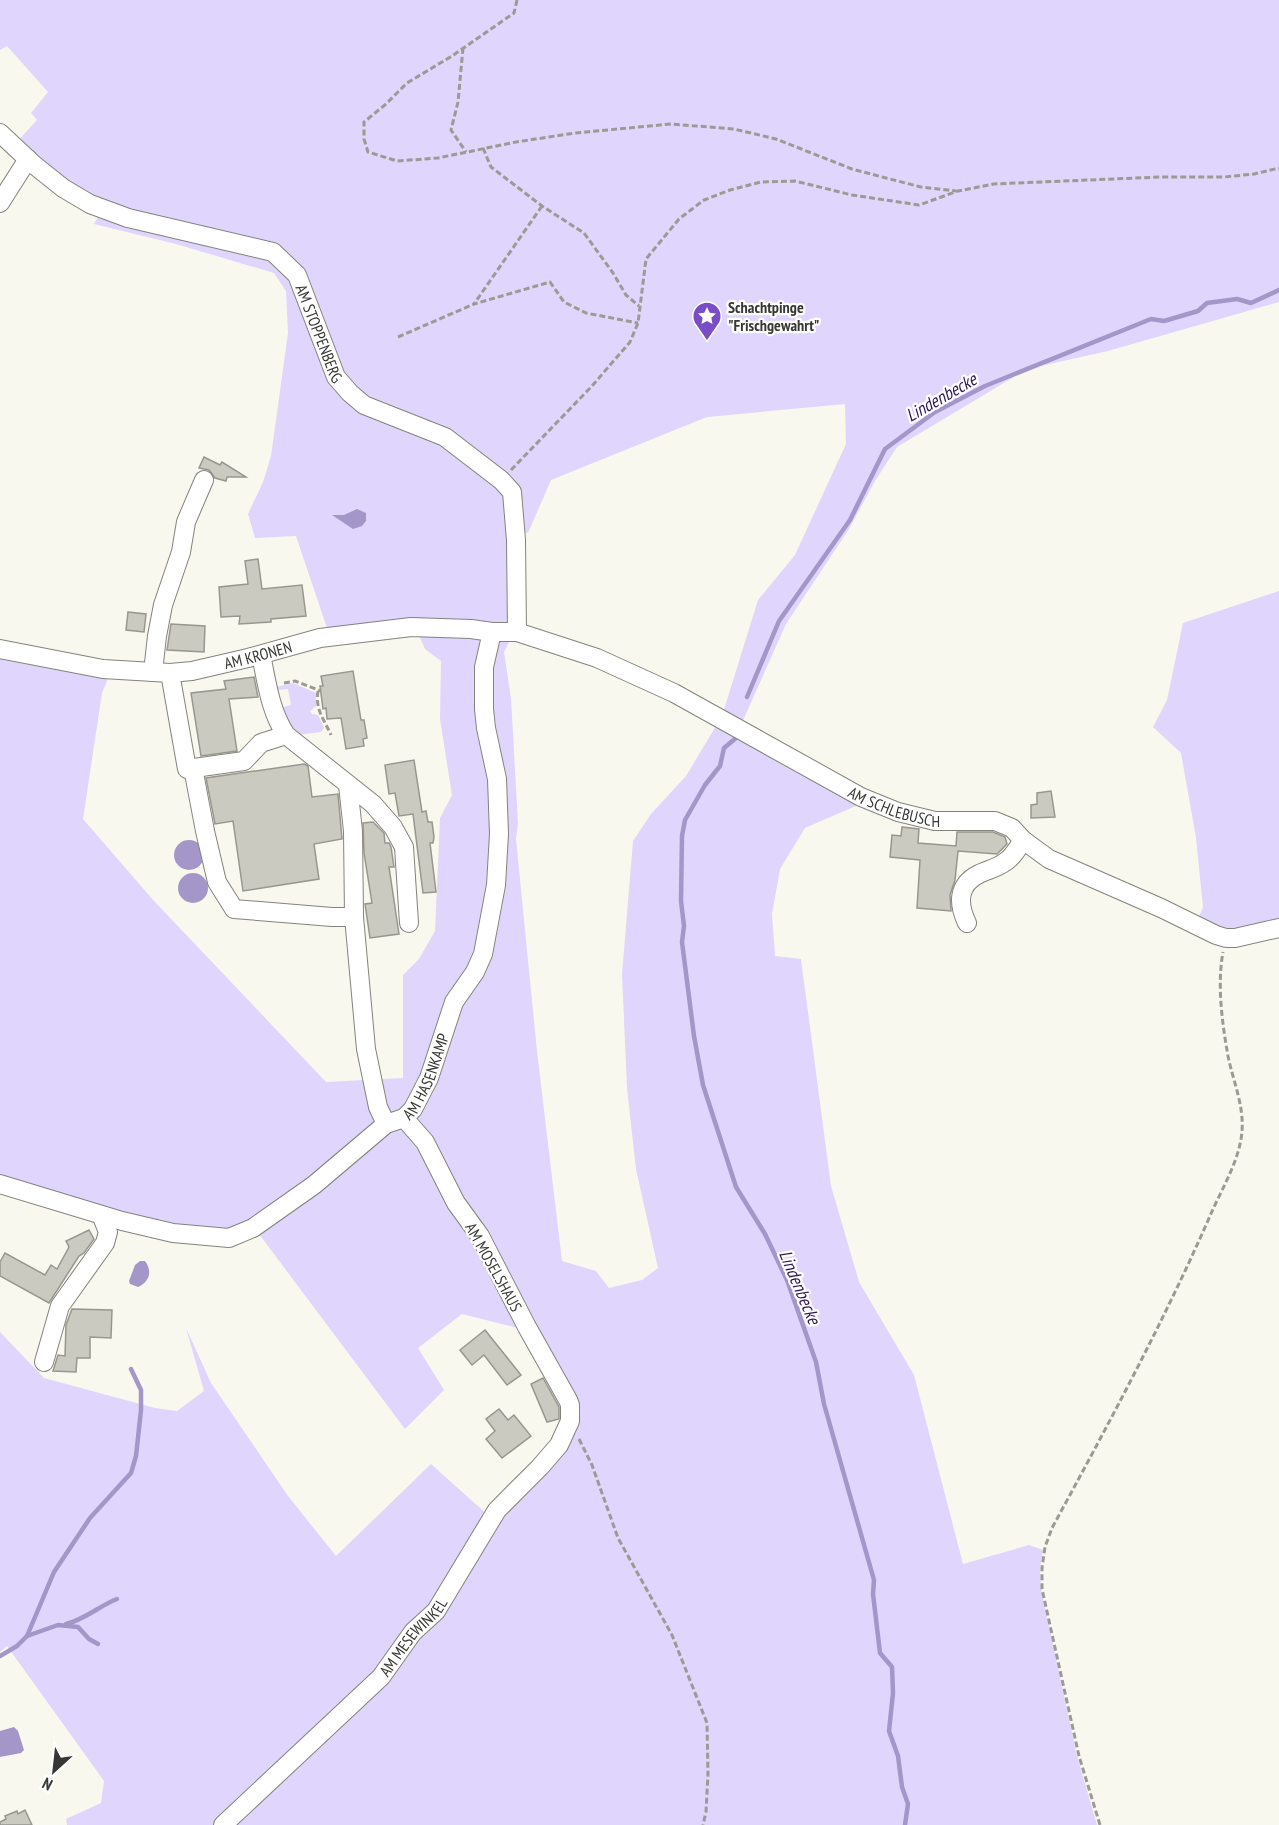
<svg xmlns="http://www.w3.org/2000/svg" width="1279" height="1825" viewBox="0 0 1279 1825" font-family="'PT Sans Narrow',sans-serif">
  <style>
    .green { fill: #dfd5fd }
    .water { fill: #a496c9 }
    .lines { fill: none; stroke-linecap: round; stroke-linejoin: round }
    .stream { stroke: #a496c9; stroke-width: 4.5 }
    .building { fill: #cbcac1; stroke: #98978f; stroke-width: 1.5 }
    .minor-casing { stroke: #84837b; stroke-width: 20 }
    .path { stroke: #9b9b94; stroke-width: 3; stroke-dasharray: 6 3; stroke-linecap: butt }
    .minor { stroke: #fff; stroke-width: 18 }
    .labels { text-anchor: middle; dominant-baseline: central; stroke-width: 4.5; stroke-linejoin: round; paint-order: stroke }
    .poi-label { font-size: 16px; font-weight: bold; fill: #373733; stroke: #fff; text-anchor: start }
    .street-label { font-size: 16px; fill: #373733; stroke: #fff }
    .water-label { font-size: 18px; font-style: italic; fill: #311a57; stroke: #fff }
  </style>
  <rect width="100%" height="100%" fill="#f9f8ef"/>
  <g class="green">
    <polygon points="0,0 1279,0 1279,302 1108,351 1027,369 897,447 875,481 849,529 786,624 741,725 722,716 758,600 795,555 846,444 845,404 707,417 551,480 528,533 519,531 510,484 364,402 338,375 280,252 94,201 15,144 37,120 31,113 48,92 7,46 0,50"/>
    <polygon points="100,213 273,256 295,276 333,378 443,439 506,491 514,613 507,627 329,634 296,536 255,538 248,514 263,482 271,456 288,333 286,291 274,273 176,244 94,224"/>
    <polygon points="1279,591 1279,925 1232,934 1197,922 1203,907 1196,838 1181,753 1153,727 1167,700 1183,623"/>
    <polygon points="417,631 436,631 481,640 489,681 498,641 505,638 509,642 504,652 511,698 518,823 516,839 537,1051 562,1261 596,1271 609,1288 642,1280 658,1268 636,1169 627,1088 622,974 633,841 651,814 686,776 719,721 858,805 805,828 780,869 772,914 775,956 801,959 831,1186 859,1282 914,1375 963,1564 1029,1545 1043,1550 1040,1569 1041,1589 1077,1756 1097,1825 67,1825 66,1819 101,1803 104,1781 7,1646 0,1652 0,1332 44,1378 155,1408 177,1411 204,1391 186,1328 211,1383 288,1496 336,1556 431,1464 489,1516 572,1423 518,1328 462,1314 418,1348 444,1390 405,1429 256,1230 250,1226 223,1234 112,1213 0,1180 0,653 109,676 102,693 83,819 154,901 326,1082 403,1078 403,975 419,959 435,931 440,818 452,795 440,719 441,661 425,649"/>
    <polygon points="293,683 316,693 316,706 310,711 312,714 318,715 324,728 321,732 298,735 283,718 280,708 291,705 288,689 277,690 276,687"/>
  </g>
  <g class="water">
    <polygon points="357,509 366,513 366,521 362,526 353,529 332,515 344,515"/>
    <circle cx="189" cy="855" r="15"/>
    <circle cx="193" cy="888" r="15"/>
    <path d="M140,1261H145C153,1272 149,1282 138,1287L130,1284L129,1281L135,1265Z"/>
    <polygon points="14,1727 18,1731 24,1750 21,1753 0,1757 0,1731"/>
  </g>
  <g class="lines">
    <g class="stream">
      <polyline points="747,697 779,621 850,520 885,449 935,412 985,386 1151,319 1164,321 1198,311 1207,303 1237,299 1251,303 1279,290"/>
      <polyline points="736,738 724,748 720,766 705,785 685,820 682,836 681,901 684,926 682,942 694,1036 703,1085 736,1187 765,1234 787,1280 816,1362 824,1404 874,1580 873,1594 880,1653 892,1667 893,1693 889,1731 898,1756 902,1787 908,1804 905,1825"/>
      <path d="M66,1624C84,1620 99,1606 117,1599"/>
      <polyline points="27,1636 58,1625 78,1627 89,1639 98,1644"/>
      <polyline points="0,1656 17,1646 27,1636 54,1572 90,1518 131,1473 136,1456 141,1410 141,1390 131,1369"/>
    </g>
  </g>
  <g class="building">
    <polygon points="204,457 220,465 222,462 246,477 227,477 226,481 215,478 209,470 199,468"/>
    <polygon points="258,559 262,589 302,585 306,616 271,619 271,622 239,624 240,616 221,617 219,587 248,584 245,561"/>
    <polygon points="128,612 146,614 144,632 126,630"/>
    <polygon points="171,624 205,626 204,652 167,650"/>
    <polygon points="353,671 361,720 364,720 367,738 363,739 364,746 346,749 341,718 327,719 326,708 323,709 320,686 323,686 321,676"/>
    <polygon points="254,677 258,697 229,699 237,751 201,756 191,693 226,689 224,681"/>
    <polygon points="414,760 422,812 426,811 428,822 432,822 434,837 433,843 430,843 436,892 423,893 413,814 399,816 395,793 389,794 385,765"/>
    <polygon points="304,764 308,766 312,797 338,794 342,839 314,844 319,879 243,891 233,821 215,824 206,778"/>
    <polygon points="1051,791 1055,817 1031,818 1031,805 1037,804 1037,793"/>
    <polygon points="373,822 384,833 385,843 389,843 391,847 394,867 389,867 399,934 370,938 365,904 372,903 364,853 363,823"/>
    <polygon points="902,827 919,829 918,843 956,846 957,832 993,832 1005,837 1007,844 997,854 958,851 955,880 950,895 951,911 917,908 920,860 890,857 892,835 901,836"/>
    <polygon points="89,1230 94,1239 84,1253 79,1256 49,1303 0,1276 0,1262 5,1253 45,1275 51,1265 57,1269 69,1247 66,1241"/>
    <polygon points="72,1309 112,1310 111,1338 90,1337 90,1358 77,1358 76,1372 53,1371 58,1355 65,1356 66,1325"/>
    <polygon points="485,1330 521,1375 507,1385 484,1355 472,1365 460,1350"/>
    <polygon points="543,1378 559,1407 559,1419 547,1422 531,1384"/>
    <polygon points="499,1409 508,1420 514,1415 531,1436 502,1458 486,1439 495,1431 486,1419"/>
    <polygon points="25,1810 32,1825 0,1825 0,1822 6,1819 5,1816 17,1811 18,1814"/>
  </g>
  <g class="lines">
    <g class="minor-casing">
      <g id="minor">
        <path id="s1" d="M0,133L33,164L63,188L90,204L128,218L273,252L297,275L336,377L350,393L364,405L445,437L501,480L512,492L516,540L517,632"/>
        <polyline points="0,203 28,159"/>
        <path id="s2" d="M0,649L103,669L170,673L192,671L248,658L320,638L411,627L471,629L492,632H517L597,658L674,693L861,797L898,812L935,821H995L1012,828L1023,840L1049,859L1161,908L1216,935L1226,938H1235L1279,928"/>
        <polyline points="153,672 157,636 163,605 181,552 186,522 204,480"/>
        <path d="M170,673L187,769L244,761L261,743L286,735C270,711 267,683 261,655"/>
        <polyline points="286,735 373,804 393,827 404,847 409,923"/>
        <polyline points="193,768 205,831 217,882 234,909 332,917 354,917 353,831 348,785"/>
        <polyline points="354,917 366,1049 378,1107 386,1124"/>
        <path d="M967,923C958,904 957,885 979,874C987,870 997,868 1005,862C1013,857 1018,848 1023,840"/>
        <path id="s3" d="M0,1184L122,1221L173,1233L229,1238L253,1228L314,1185L386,1124L404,1118L413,1109L429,1078L454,1002L475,972L483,954L496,885L499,834L497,779L486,728L484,709V667L492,632"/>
        <polyline points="44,1362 60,1306 105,1243 108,1232 102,1217"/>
        <path id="s4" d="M223,1825L381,1677L413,1632L436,1611L497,1510L540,1467L559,1445L570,1421V1405L568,1400L527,1327L480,1236L456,1203L425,1142L404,1118"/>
      </g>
    </g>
    <g class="path">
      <polyline points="517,0 514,13 452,56 407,83 386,104 364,122 364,139 368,152 397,161 438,158 516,142 575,133 671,124 734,129 776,139 852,169 886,178 921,187 956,191"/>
      <polyline points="463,48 458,102 451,130 466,152"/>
      <polyline points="483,148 491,167 542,206 584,233 613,273 626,295 639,306"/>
      <polyline points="542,206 474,304 550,282 564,302 586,313 638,323"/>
      <polyline points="398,337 474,304"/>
      <polyline points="511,470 592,386 630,342 638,323 646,259 679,219 704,200 730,190 761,182 795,181 852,195 919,205 958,191 994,184 1161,177 1224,177 1254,174 1279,168"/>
      <polyline points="284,683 295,681 321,691"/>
      <path d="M318,691C315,710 324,719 331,735"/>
      <polyline points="579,1439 592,1465 618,1538 672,1635 707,1723 708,1774 706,1812 703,1825"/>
      <path d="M1100,1825L1079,1756L1042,1589V1568L1045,1547L1052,1528C1108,1425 1163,1323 1210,1216C1221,1190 1240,1160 1242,1131C1244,1105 1233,1081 1228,1056C1222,1022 1217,985 1223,952"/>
    </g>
    <use href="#minor" class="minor"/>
  </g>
  <defs>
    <g id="sight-pin" transform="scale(1.5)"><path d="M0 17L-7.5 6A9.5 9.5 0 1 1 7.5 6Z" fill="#794dc5" stroke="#fff"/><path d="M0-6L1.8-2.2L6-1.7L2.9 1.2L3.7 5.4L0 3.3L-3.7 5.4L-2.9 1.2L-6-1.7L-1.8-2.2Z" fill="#fff"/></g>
  </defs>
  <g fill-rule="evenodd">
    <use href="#sight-pin" x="707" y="316"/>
  </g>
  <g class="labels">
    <g class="poi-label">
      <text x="728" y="307">Schachtpinge<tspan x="728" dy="18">"Frischgewahrt"</tspan></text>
    </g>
    <g class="street-label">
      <text stroke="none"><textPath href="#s1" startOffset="400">AM STOPPENBERG</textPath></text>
      <text stroke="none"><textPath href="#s2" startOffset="262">AM KRONEN</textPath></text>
      <text stroke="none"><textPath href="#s2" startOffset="942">AM SCHLEBUSCH</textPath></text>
      <text stroke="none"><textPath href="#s3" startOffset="498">AM HASENKAMP</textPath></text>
      <text transform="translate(494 1267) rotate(61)">AM MOSELSHAUS</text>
      <text stroke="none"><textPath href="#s4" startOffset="268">AM MESEWINKEL</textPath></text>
    </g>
    <g class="water-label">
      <text transform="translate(941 397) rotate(-30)">Lindenbecke</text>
      <text transform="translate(800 1287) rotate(67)">Lindenbecke</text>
    </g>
  </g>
  <g transform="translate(54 1771) rotate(207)" stroke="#ffffff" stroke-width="4.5" paint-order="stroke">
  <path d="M0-4.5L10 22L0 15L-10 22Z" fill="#373733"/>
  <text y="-9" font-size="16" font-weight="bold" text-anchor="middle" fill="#373733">N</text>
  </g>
</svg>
